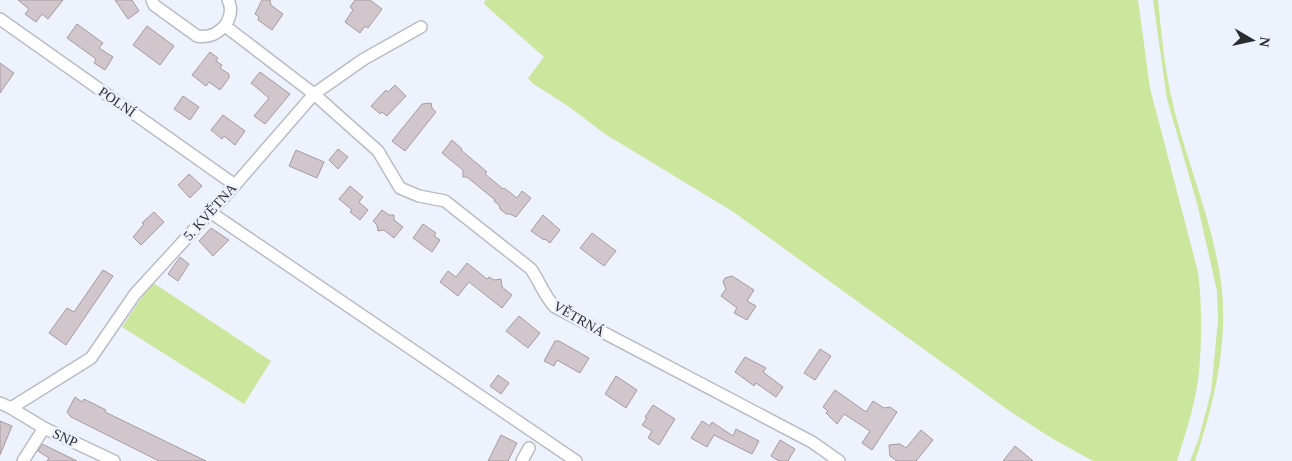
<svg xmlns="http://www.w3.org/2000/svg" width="1292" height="461" viewBox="0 0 1292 461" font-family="Georgia,serif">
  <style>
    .green { fill: #cbe69d }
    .building { fill: #d0c6cc; stroke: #a59ba1 }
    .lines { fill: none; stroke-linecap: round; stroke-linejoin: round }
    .street-casing { stroke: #b9bcc6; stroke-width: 14 }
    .street { stroke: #fff; stroke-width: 11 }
    .labels { text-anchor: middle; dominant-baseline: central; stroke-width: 5; stroke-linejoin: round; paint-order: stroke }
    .street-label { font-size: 14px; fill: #2b2c30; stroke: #eef2fd }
  </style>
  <rect width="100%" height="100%" fill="#eef2fd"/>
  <g class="green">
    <path d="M485,0H1138L1150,88L1198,272C1202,305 1202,339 1199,372C1196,402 1186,432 1177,461H1093L1053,439L1011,412L732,211L605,134L568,106L532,83L528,78L544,57L484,4Z"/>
    <path d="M1153,0H1158C1161,30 1164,61 1170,91C1183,155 1212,216 1221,282C1229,342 1214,404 1195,461H1190L1199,438L1211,392L1218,320L1217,291L1198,207L1167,99Z"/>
    <polygon points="152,282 271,361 244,404 122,327"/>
  </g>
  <g class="building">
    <polygon points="18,0 63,0 48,19 42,14 36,22 25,14 29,9"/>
    <polygon points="115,0 132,0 139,11 128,19"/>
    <polygon points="262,0 270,0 271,5 283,14 272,30 258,20 259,17 255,14"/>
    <polygon points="355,0 370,0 382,9 368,28 365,26 360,33 345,22 353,10 350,7"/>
    <polygon points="77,24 103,43 99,48 113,57 105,70 94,63 96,59 67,38"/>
    <polygon points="147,26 174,46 160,65 133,45"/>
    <polygon points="210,52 218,58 216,61 222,65 220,68 229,74 229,78 220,90 209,82 206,86 192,75"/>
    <polygon points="0,63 14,73 0,93"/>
    <polygon points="260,72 290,94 265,124 254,116 269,98 251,83"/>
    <polygon points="395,85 406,96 387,116 382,112 380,114 371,106 386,90 388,92"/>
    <polygon points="183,96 199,107 190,120 174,109"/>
    <polygon points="431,103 432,108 436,112 405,151 392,141 422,104"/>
    <polygon points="223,115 245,131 235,145 224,136 222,139 211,130"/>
    <polygon points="452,140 462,149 461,150 487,172 485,174 503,189 504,188 517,198 522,191 531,198 516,217 510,214 506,214 500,209 499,205 494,201 495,200 467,177 463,177 463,170 442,153"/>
    <polygon points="338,149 348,157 338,169 329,160"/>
    <polygon points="296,150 324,162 317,178 289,166"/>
    <polygon points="189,174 202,186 190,198 178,185"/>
    <polygon points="350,186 363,197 359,202 368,210 360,220 350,212 352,210 339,199"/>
    <polygon points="382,210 389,215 394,215 394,220 403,227 394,238 384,230 378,231 377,225 373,221"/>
    <polygon points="154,212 164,222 141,245 133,237 144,224 142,223"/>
    <polygon points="543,215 560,230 550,243 545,239 544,240 531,231"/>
    <polygon points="423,224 436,233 434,236 440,240 432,252 413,238"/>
    <polygon points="211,228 229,240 213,256 199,241"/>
    <polygon points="592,233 616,251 604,266 580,248"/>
    <polygon points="180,257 189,264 178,281 168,274"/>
    <polygon points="467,263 487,279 489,277 494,280 501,279 502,287 512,295 502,308 469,282 458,296 440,282 448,271 456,277"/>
    <polygon points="103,270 113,276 66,345 49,333 67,308 74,312"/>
    <polygon points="732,276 754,290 747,301 756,306 747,320 734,313 737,308 721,296 726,289 723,282 725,278"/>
    <polygon points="519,316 540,333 528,348 506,331"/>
    <polygon points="555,341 559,341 589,358 580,373 557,360 554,366 544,361"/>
    <polygon points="820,349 831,356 815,380 804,373"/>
    <polygon points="745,357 766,368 763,372 783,387 776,397 756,383 754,386 735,372"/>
    <polygon points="498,375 509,383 501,394 490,386"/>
    <polygon points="616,376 637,390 626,408 605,394"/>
    <polygon points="835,390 866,412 873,401 884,408 890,407 897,412 872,450 862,443 870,431 844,414 837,424 826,413 828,411 823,407"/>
    <polygon points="75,397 82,402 84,399 106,410 105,412 206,461 159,461 71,417 67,412"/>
    <polygon points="653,405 675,419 659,445 648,438 652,431 642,425 647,418 645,417"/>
    <polygon points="0,421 12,426 0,455"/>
    <polygon points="702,421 710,426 712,422 733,436 736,429 759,441 752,454 714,435 707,447 691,438"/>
    <polygon points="921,430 933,440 916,461 897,461 890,456 889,445 900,444 906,448"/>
    <polygon points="501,435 517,443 508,461 488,461"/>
    <polygon points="780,440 795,449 788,461 779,461 771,456"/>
    <polygon points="42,444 77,461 47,461 49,458 38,451"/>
    <polygon points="1015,446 1033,461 1003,461"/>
  </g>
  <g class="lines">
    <g class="street-casing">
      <g id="street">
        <path d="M152,0L154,5L197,36C210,38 216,34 225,26"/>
        <path d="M228,0C233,9 230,18 225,26L314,94L378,151L400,188L419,196L445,201L531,269C540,282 544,296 555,307L812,442L839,461"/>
        <polyline points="0,19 235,185"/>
        <polyline points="210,212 576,461"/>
        <polyline points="0,403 11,408 44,428 114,461"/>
        <polyline points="11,408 91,358 135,294 235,185 314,94 364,59 421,27"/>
        <polyline points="23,461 44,428"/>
        <polyline points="522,461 529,448"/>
      </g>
    </g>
    <use href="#street" class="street"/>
  </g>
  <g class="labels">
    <g class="street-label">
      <text transform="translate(117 102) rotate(35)">POLNÍ</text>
      <text transform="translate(210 212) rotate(-48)">5. KVĚTNA</text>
      <text transform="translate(579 319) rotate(30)">VĚTRNÁ</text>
      <text transform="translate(65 438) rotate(25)">SNP</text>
    </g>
  </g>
  <g transform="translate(1252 40) rotate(99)" stroke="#eef2fd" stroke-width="4" paint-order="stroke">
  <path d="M0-4L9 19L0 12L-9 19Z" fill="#2b2c30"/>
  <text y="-8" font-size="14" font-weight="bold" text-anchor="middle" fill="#2b2c30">N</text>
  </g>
</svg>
